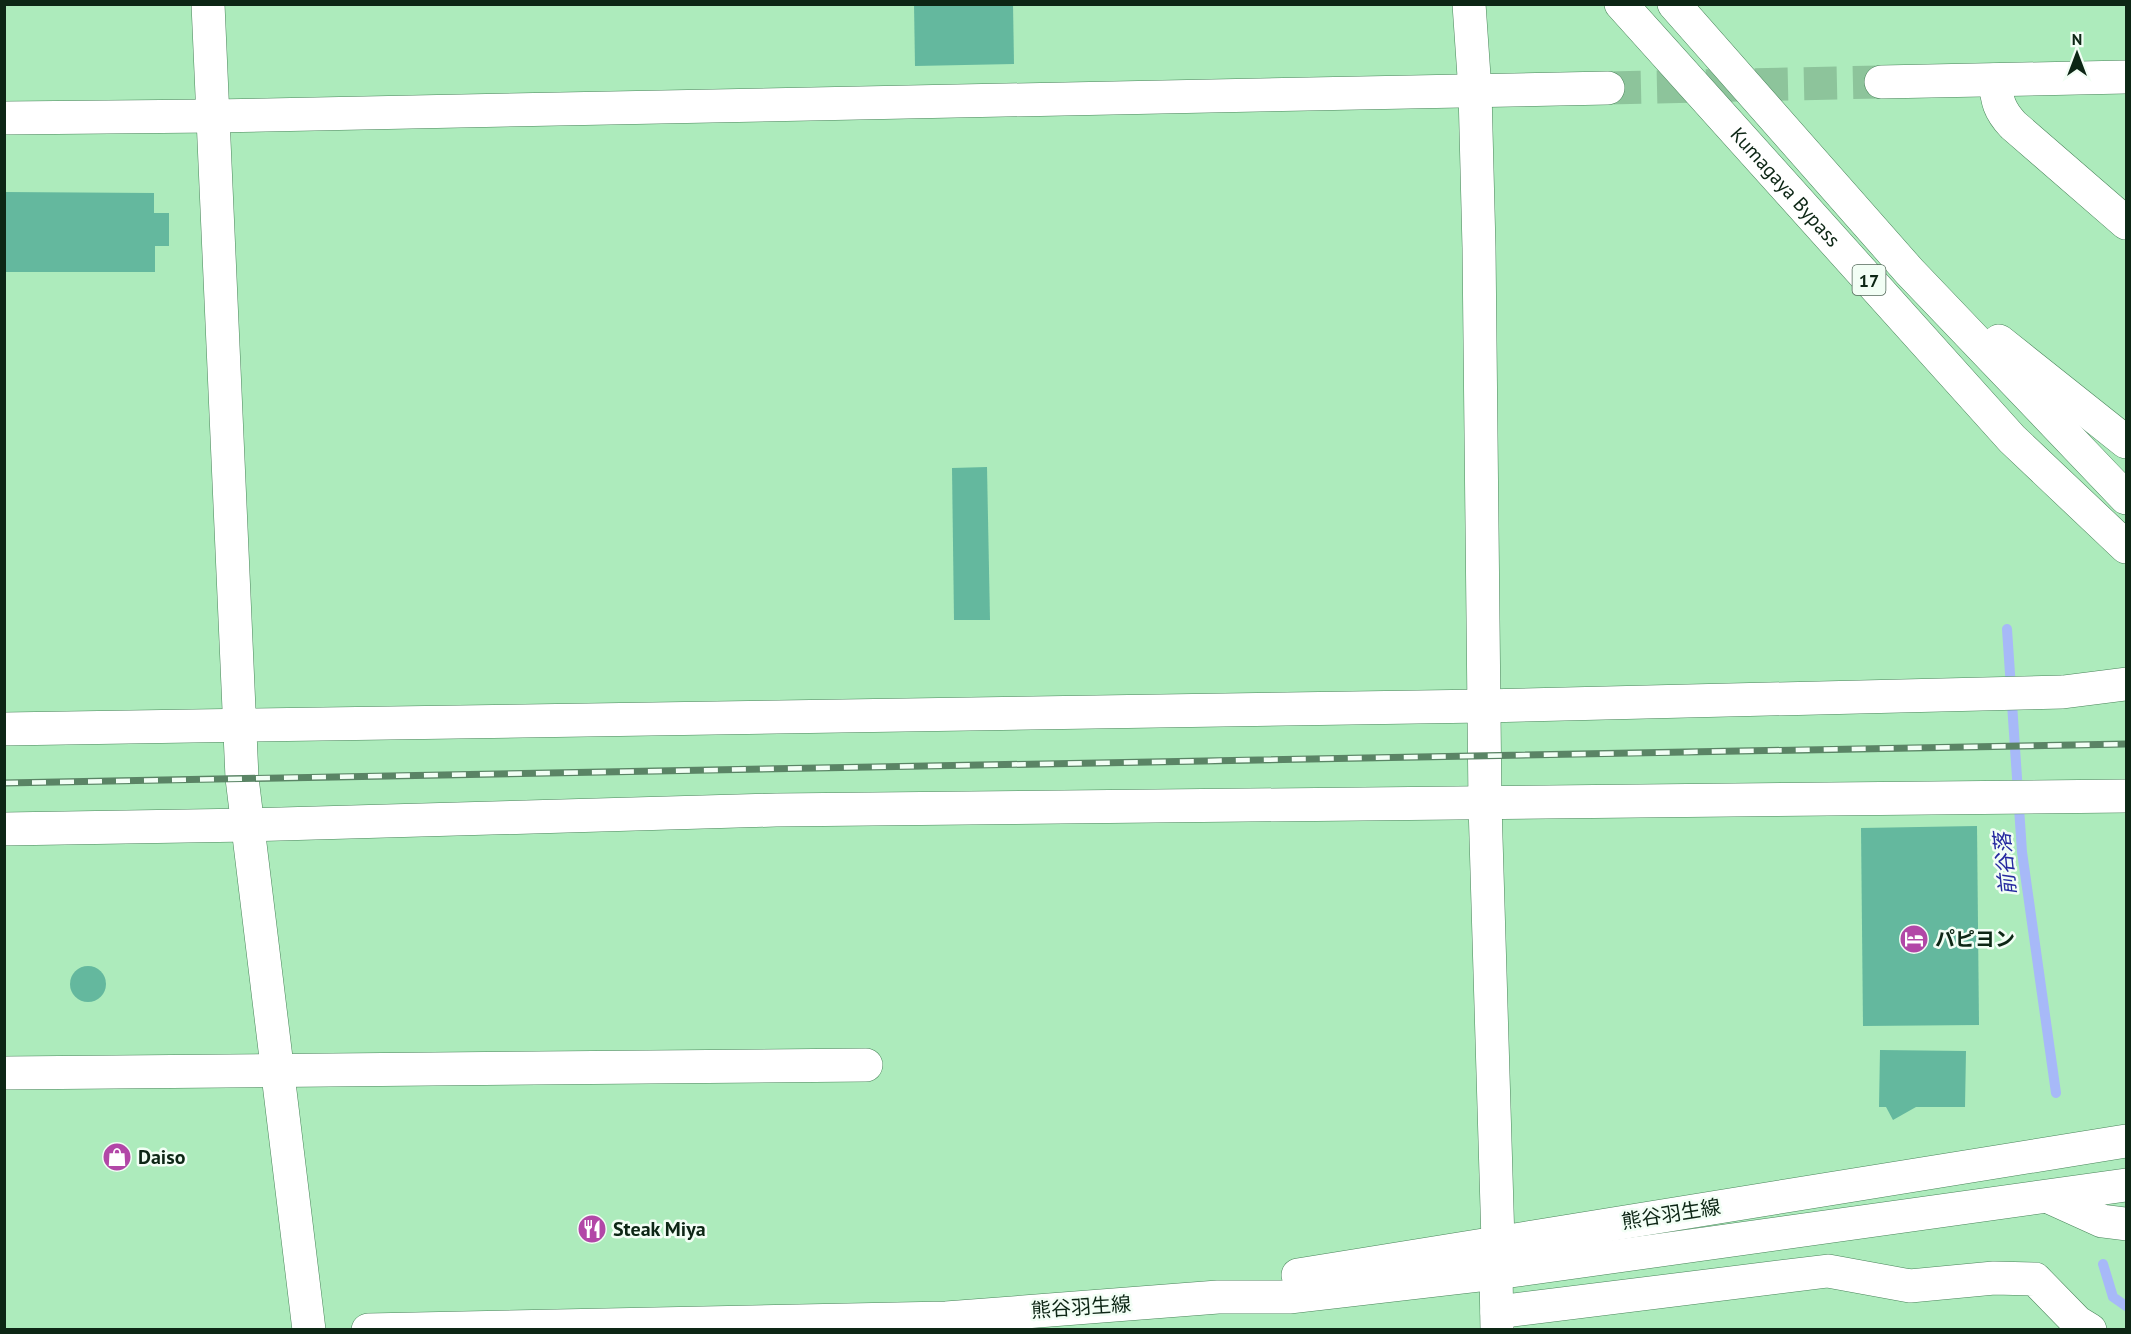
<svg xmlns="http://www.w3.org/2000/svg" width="2131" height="1334" viewBox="0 0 2131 1334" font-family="'PT Sans','Noto Sans JP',sans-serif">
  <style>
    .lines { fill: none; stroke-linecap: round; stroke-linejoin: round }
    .stream { stroke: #a7b9f8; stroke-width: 10 }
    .building { fill: #64b89e }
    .tertiary-tunnel { stroke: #8dc49b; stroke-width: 33; stroke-dasharray: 33 16; stroke-linecap: butt }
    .minor-casing { stroke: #49845a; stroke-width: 34 }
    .tertiary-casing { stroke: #49845a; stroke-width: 34 }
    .secondary-casing { stroke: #49845a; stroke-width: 34 }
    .trunk-casing { stroke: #49845a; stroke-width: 34 }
    .minor { stroke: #fff; stroke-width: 33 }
    .tertiary { stroke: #fff; stroke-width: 33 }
    .secondary { stroke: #fff; stroke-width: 33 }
    .trunk { stroke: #fff; stroke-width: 33 }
    .rail-casing { stroke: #5a8465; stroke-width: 7 }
    .rail { stroke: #f2fef5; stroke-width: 4.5; stroke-dasharray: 14; stroke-linecap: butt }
    .labels { text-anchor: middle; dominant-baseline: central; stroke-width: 5; stroke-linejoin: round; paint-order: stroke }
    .shield { fill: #f2fef5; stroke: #526758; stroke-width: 1.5 }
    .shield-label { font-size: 18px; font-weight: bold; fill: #0d2615 }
    .street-label { font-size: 20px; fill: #0d2615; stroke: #f2fef5 }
    .poi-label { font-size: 20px; font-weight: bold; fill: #0d2615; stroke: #f2fef5; text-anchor: start }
    .water-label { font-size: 21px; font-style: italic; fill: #262aa0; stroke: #f2fef5 }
  </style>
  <rect width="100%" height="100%" fill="#adebbc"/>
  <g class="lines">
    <g class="stream">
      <polyline points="2007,629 2022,852 2056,1093"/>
      <polyline points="2103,1264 2113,1297 2126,1306"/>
    </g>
  </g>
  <g class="building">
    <polygon points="914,4 1013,4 1014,64 915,66"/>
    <polygon points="4,192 154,193 154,213 169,213 169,246 155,246 155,272 4,272"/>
    <polygon points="987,467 990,620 954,620 952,468"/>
    <polygon points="1977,826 1979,1025 1863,1026 1861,828"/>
    <circle cx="88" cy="984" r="18"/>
    <polygon points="1880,1050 1966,1051 1965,1107 1916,1107 1893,1120 1886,1107 1879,1107"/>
  </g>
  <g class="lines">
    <polyline class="tertiary-tunnel" points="1608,88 1881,82"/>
    <g class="minor-casing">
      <g id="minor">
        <polyline points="208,4 242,778 309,1330"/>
        <polyline points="1469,4 1475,91 1479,248 1485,804 1498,1242"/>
        <path d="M1995,80C1997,101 1999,110 2013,125L2126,223"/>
        <polyline points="4,729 1484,706 2063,692 2126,684"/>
        <polyline points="4,829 249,825 776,810 2126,796"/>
        <polyline points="4,1073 866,1065"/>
        <polyline points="1497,1312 1828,1271 1910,1286 1994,1278 2035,1279 2077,1322 2090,1330"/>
      </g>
    </g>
    <g class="tertiary-casing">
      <g id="tertiary">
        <polyline points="1881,82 2126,77"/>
        <polyline points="4,118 213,116 1608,88"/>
        <polyline points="1497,1330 1496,1273 1497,1244"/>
      </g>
    </g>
    <g class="secondary-casing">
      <g id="secondary">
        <polyline points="1298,1275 2126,1141"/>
        <polyline points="368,1330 946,1318 1218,1297 1289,1297 1496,1273 2126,1185"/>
      </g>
    </g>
    <g class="trunk-casing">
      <g id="trunk">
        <path id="s1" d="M1621,4L2012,439L2126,547"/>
        <polyline points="1674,4 1910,272 2126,498"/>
        <polyline points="1999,341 2126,442"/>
        <polyline points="2049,1197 2102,1221 2126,1224"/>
      </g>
    </g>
    <use href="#minor" class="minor"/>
    <use href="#tertiary" class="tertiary"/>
    <use href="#secondary" class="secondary"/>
    <use href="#trunk" class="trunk"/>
    <g class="rail-casing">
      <polyline id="rail" points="4,783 2126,744"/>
    </g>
    <use href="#rail" class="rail"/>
  </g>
  <defs>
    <g id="hotel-disc" transform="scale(1.5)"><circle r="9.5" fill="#b247a7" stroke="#f2fef5"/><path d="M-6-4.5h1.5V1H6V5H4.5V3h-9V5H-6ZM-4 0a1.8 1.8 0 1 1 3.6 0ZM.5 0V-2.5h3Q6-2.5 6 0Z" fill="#fff"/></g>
    <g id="shop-disc" transform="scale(1.5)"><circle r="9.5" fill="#b247a7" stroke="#f2fef5"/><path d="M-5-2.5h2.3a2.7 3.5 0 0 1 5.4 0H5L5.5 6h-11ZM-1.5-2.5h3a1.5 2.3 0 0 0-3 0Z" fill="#fff"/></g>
    <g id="restaurant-disc" transform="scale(1.5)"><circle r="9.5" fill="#b247a7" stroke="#f2fef5"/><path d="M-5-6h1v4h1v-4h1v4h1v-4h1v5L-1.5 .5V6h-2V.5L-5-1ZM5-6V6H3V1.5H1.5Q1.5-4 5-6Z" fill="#fff"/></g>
  </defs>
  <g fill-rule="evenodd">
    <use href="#hotel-disc" x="1914" y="939"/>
    <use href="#shop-disc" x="117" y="1157"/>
    <use href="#restaurant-disc" x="592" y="1229"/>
  </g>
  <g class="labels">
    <rect class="shield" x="1852.5" y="265" width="33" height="30" rx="4.5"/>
    <g class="shield-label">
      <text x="1869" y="280">17</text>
    </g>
    <g class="street-label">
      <text stroke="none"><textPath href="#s1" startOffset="246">Kumagaya Bypass</textPath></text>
      <text transform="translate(1671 1214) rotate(-9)">熊谷羽生線</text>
      <text transform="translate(1081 1307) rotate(-4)">熊谷羽生線</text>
    </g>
    <g class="poi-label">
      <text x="1935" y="939">パピヨン</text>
      <text x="138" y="1157">Daiso</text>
      <text x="613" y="1229">Steak Miya</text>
    </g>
    <g class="water-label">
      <text transform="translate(2005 864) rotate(-96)">前谷落</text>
    </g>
  </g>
  <rect width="2131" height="1334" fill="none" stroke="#0d2615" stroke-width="12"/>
  <g transform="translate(2077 54)" stroke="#f2fef5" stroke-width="4.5" paint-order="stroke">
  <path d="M0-4.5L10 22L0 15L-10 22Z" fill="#0d2615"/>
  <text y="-9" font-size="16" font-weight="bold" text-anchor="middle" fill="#0d2615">N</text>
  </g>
</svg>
